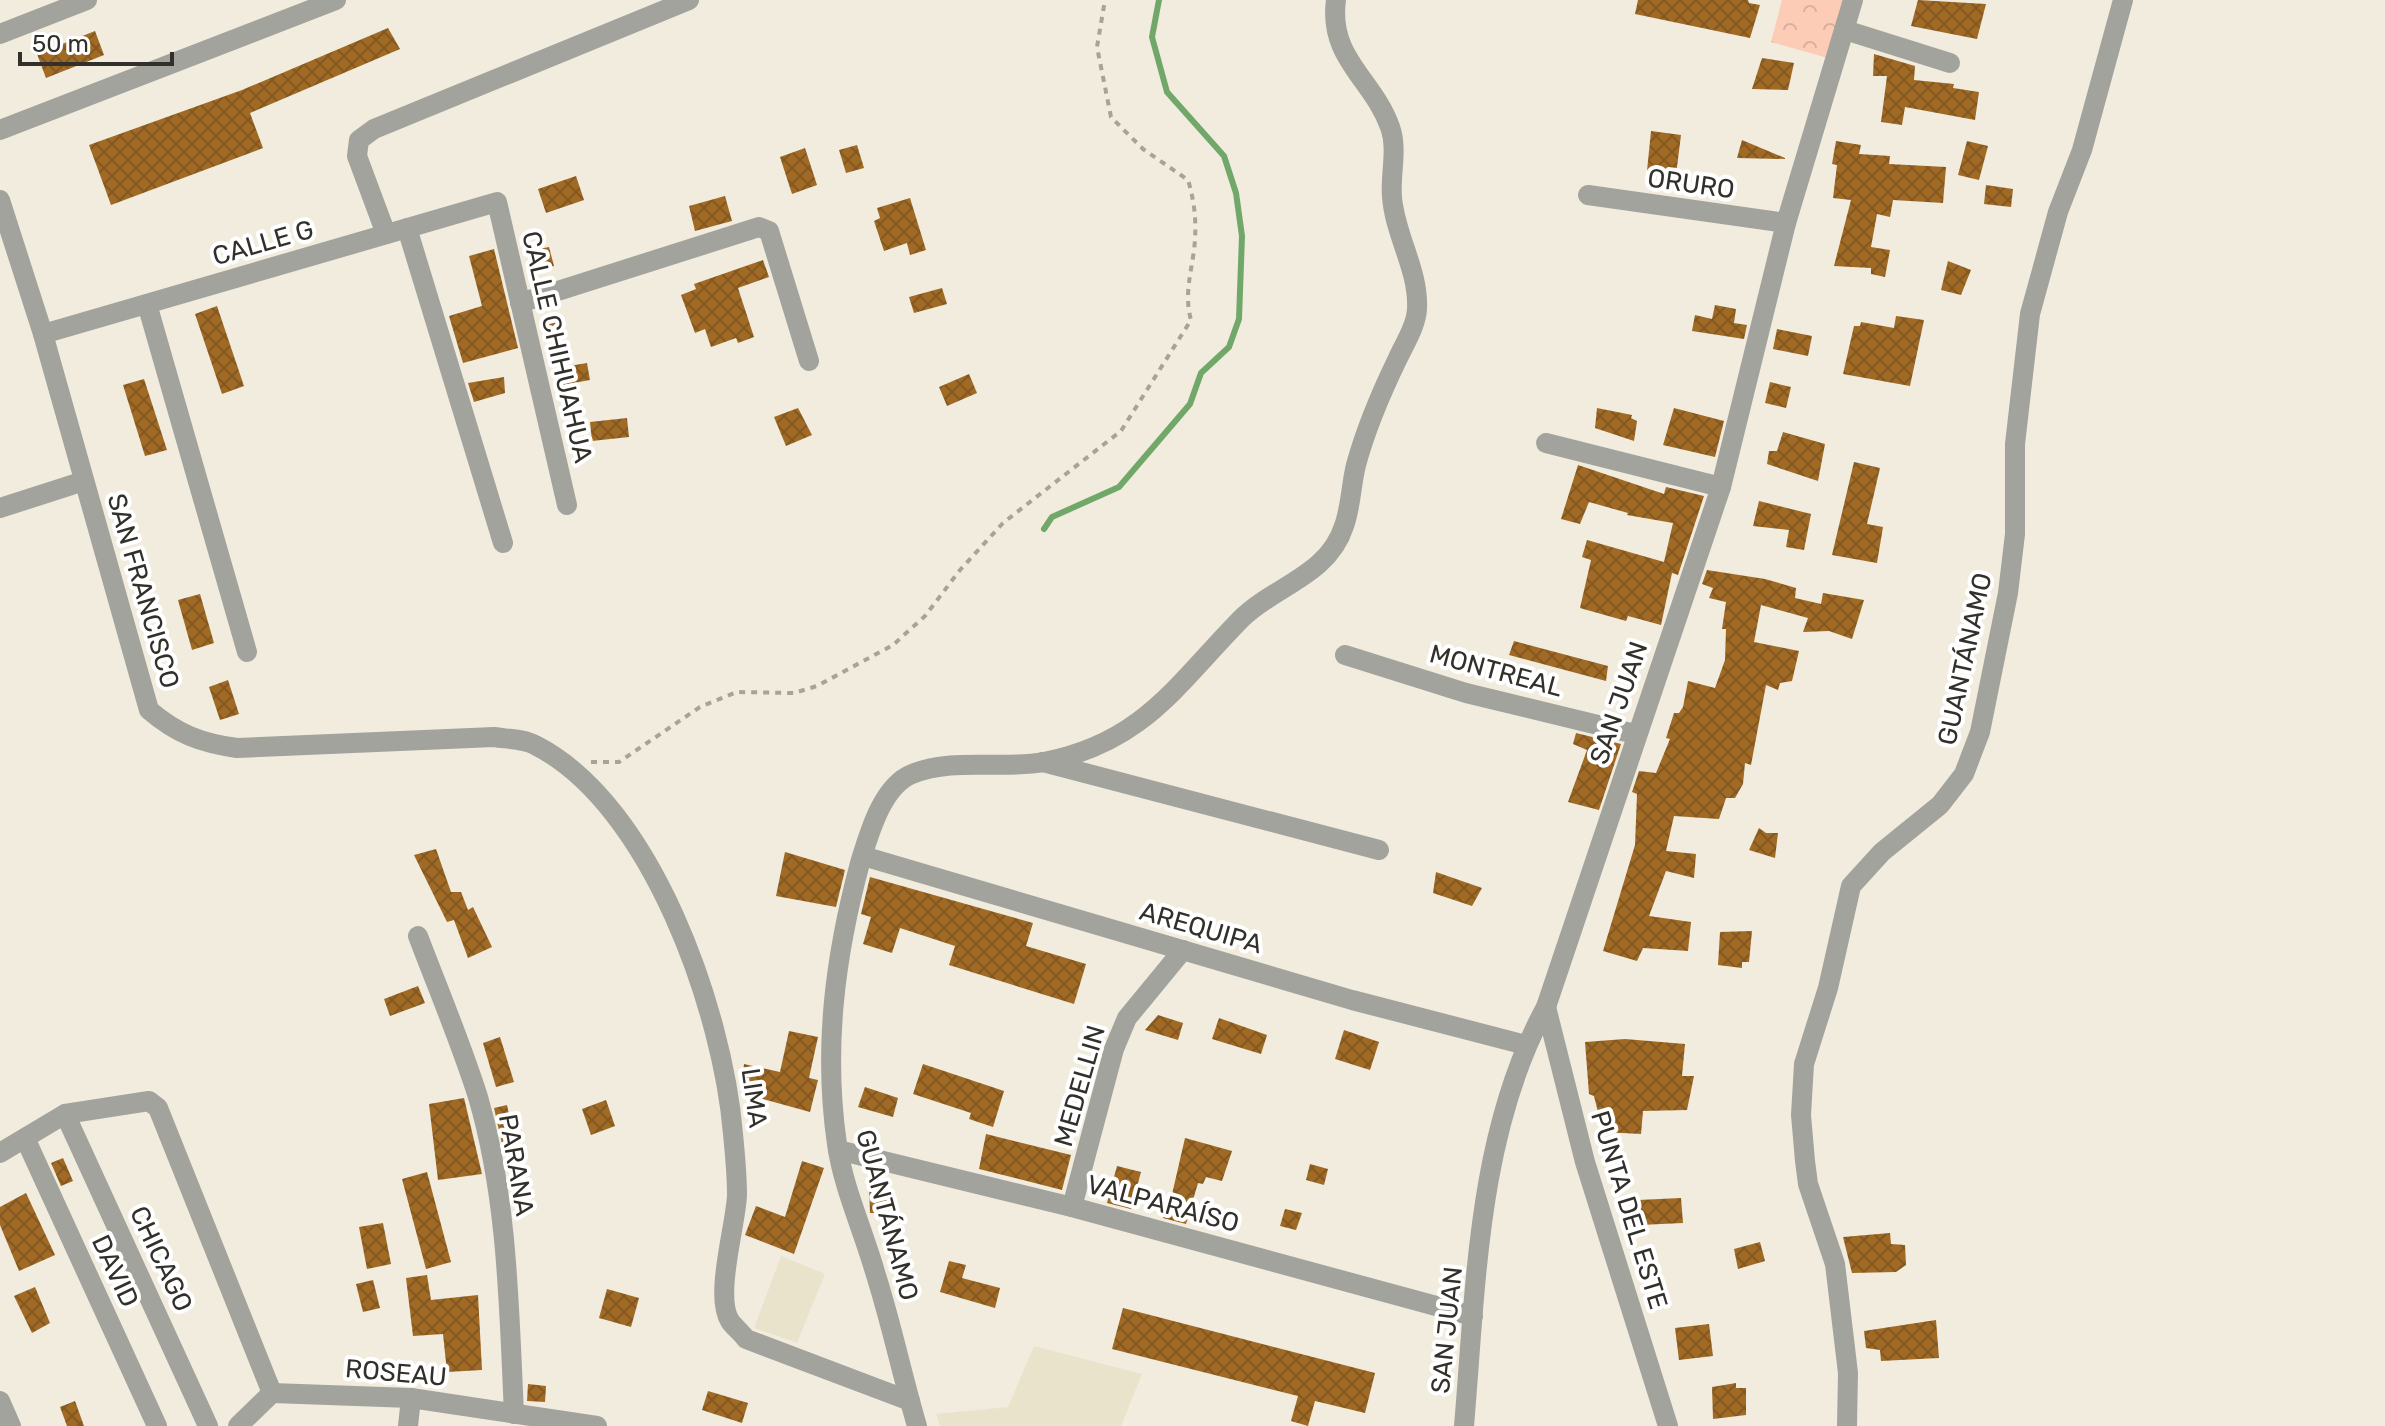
<svg xmlns="http://www.w3.org/2000/svg" width="2385" height="1426" viewBox="0 0 2385 1426" font-family="Rubik,sans-serif">
  <style>
    .built { fill: #eae3cc }
    .park { fill: url(#park-crowns) }
    .lines { fill: none; stroke-linecap: round; stroke-linejoin: round }
    .stream { stroke: #71a869; stroke-width: 6 }
    .building { fill: url(#building-cross-hatch) }
    .path { stroke: #a7a398; stroke-width: 4; stroke-dasharray: 6 6; stroke-linecap: butt }
    .minor { stroke: #a2a39d; stroke-width: 20 }
    .labels { text-anchor: middle; dominant-baseline: central; stroke-width: 8; stroke-linejoin: round; paint-order: stroke }
    .street-label { font-size: 26px; fill: #31302a; stroke: #fff }
  </style>
  <defs>
    <pattern id="park-crowns" width="20" height="18" patternUnits="userSpaceOnUse" patternTransform="scale(2)"><rect width="20" height="18" fill="#fdccb7"/><path d="M2 6a3 3 0 1 1 6 0M12 15a3 3 0 1 1 6 0" fill="none" stroke="#d9b09e"/></pattern>
    <pattern id="building-cross-hatch" width="8" height="8" patternUnits="userSpaceOnUse" patternTransform="scale(2)"><rect width="8" height="8" fill="#a06a25"/><path d="M0 0l8 8M0 8l8-8" fill="none" stroke="#835820"/></pattern>
  </defs>
  <rect width="100%" height="100%" fill="#f1ecdd"/>
  <g class="built">
    <polygon points="781,1256 825,1274 797,1343 754,1328"/>
    <polygon points="1034,1346 1142,1374 1121,1426 940,1426 936,1414 1008,1407"/>
  </g>
  <polygon class="park" points="1782,0 1844,0 1828,58 1771,42"/>
  <g class="lines">
    <polyline class="stream" points="1044,529 1052,517 1119,487 1190,404 1201,373 1229,347 1239,319 1242,236 1236,193 1224,156 1167,92 1152,37 1159,0"/>
  </g>
  <g class="building">
    <polygon points="1638,0 1748,0 1749,3 1760,5 1750,38 1635,14"/>
    <polygon points="1918,0 1986,4 1977,39 1911,26"/>
    <polygon points="388,28 400,49 250,113 263,148 111,205 89,145 242,90"/>
    <polygon points="95,31 104,55 46,78 37,54"/>
    <polygon points="1874,54 1915,66 1914,80 1954,84 1953,88 1979,92 1975,120 1905,107 1902,125 1881,122 1887,76 1873,76"/>
    <polygon points="1762,58 1794,63 1788,90 1752,89"/>
    <polygon points="1651,131 1681,135 1676,175 1647,171"/>
    <polygon points="1742,140 1785,158 1785,159 1737,158"/>
    <polygon points="1836,141 1861,145 1859,154 1890,156 1889,164 1946,167 1943,203 1893,200 1890,217 1877,214 1871,247 1890,250 1885,277 1871,274 1871,268 1834,266 1851,200 1833,198 1837,165 1832,164"/>
    <polygon points="1967,141 1988,146 1979,180 1958,175"/>
    <polygon points="857,145 864,168 846,173 839,150"/>
    <polygon points="805,148 817,185 792,194 780,157"/>
    <polygon points="576,176 584,200 546,213 538,189"/>
    <polygon points="1986,185 2013,189 2011,207 1984,204"/>
    <polygon points="725,196 732,221 695,231 689,206"/>
    <polygon points="910,198 926,250 910,255 907,243 884,251 874,221 880,218 877,208"/>
    <polygon points="549,247 554,266 538,270 534,250"/>
    <polygon points="494,249 518,348 463,363 449,316 482,306 469,256"/>
    <polygon points="763,260 769,277 738,288 754,337 738,343 736,338 711,347 705,329 695,333 681,295 696,289 694,284"/>
    <polygon points="1948,261 1971,270 1961,295 1941,290"/>
    <polygon points="942,288 947,304 914,313 909,297"/>
    <polygon points="1715,305 1736,309 1734,323 1747,325 1744,339 1692,331 1695,315 1712,319"/>
    <polygon points="217,306 244,386 222,394 195,314"/>
    <polygon points="559,314 565,336 550,340 544,318"/>
    <polygon points="1896,316 1924,320 1910,386 1843,374 1854,326 1860,326 1861,322 1894,328"/>
    <polygon points="1777,329 1812,336 1808,356 1773,349"/>
    <polygon points="587,363 590,380 562,385 557,368"/>
    <polygon points="969,374 977,393 947,406 939,387"/>
    <polygon points="504,377 505,393 474,402 468,383"/>
    <polygon points="144,379 167,450 145,456 123,385"/>
    <polygon points="1770,382 1791,387 1786,408 1765,403"/>
    <polygon points="798,408 812,435 786,446 774,417"/>
    <polygon points="1597,408 1632,415 1631,418 1637,421 1634,441 1595,428"/>
    <polygon points="1674,408 1724,421 1715,457 1663,445"/>
    <polygon points="627,418 629,437 592,441 590,422"/>
    <polygon points="1783,432 1825,444 1818,481 1767,464 1769,451 1777,451"/>
    <polygon points="1854,462 1880,468 1867,524 1883,527 1877,563 1832,555"/>
    <polygon points="1578,465 1664,494 1666,487 1704,496 1678,575 1672,573 1661,625 1628,616 1626,621 1580,608 1591,560 1582,557 1587,540 1664,562 1673,523 1627,515 1628,513 1589,502 1580,524 1561,519"/>
    <polygon points="1759,501 1811,514 1804,550 1786,547 1789,530 1753,526"/>
    <polygon points="1707,570 1765,579 1796,588 1795,598 1821,604 1823,593 1864,600 1852,639 1829,631 1803,632 1808,618 1761,605 1754,642 1799,651 1792,681 1780,683 1778,690 1766,685 1751,765 1745,763 1743,784 1735,798 1726,798 1719,819 1674,816 1666,851 1696,854 1694,878 1666,871 1649,916 1691,922 1688,951 1643,948 1637,961 1603,951 1635,845 1637,794 1632,792 1639,771 1656,773 1670,739 1666,738 1674,713 1679,713 1683,707 1688,681 1715,688 1725,660 1726,629 1722,629 1726,602 1709,598 1713,588 1702,584"/>
    <polygon points="200,594 214,643 192,650 178,600"/>
    <polygon points="1514,641 1608,666 1606,681 1509,655"/>
    <polygon points="228,680 239,714 220,720 209,687"/>
    <polygon points="1576,733 1621,744 1599,810 1568,802 1587,750 1573,744"/>
    <polygon points="1759,828 1766,833 1778,833 1775,858 1749,850"/>
    <polygon points="436,849 451,892 461,892 468,910 473,907 492,947 468,958 454,920 447,922 414,855"/>
    <polygon points="785,852 845,870 836,907 776,896"/>
    <polygon points="1436,872 1482,888 1472,906 1433,893"/>
    <polygon points="870,877 1033,923 1026,946 1086,964 1074,1004 949,965 955,946 900,928 892,953 863,944 871,917 861,914"/>
    <polygon points="1752,931 1749,962 1742,962 1742,968 1718,965 1720,932"/>
    <polygon points="418,986 425,1003 390,1016 384,999"/>
    <polygon points="1158,1015 1183,1023 1178,1040 1145,1030"/>
    <polygon points="1219,1018 1267,1035 1261,1054 1212,1039"/>
    <polygon points="1344,1030 1379,1042 1370,1070 1335,1059"/>
    <polygon points="789,1031 818,1037 809,1078 818,1080 810,1112 741,1093 744,1064 780,1072"/>
    <polygon points="500,1037 514,1082 496,1087 483,1043"/>
    <polygon points="1625,1039 1685,1044 1682,1076 1694,1076 1687,1110 1643,1111 1641,1134 1603,1132 1594,1096 1589,1094 1585,1042"/>
    <polygon points="923,1064 1004,1091 993,1127 969,1119 971,1113 913,1094"/>
    <polygon points="865,1087 898,1098 893,1117 858,1107"/>
    <polygon points="464,1098 482,1174 438,1180 429,1104"/>
    <polygon points="606,1100 615,1126 591,1135 582,1109"/>
    <polygon points="507,1105 518,1155 505,1157 494,1108"/>
    <polygon points="986,1134 1071,1155 1062,1190 979,1169"/>
    <polygon points="1185,1138 1232,1151 1222,1181 1206,1177 1203,1184 1198,1183 1186,1224 1163,1218 1167,1202 1170,1203"/>
    <polygon points="63,1158 73,1181 61,1186 51,1163"/>
    <polygon points="802,1161 824,1168 794,1254 745,1235 756,1206 785,1217"/>
    <polygon points="1310,1164 1328,1169 1324,1185 1306,1180"/>
    <polygon points="1117,1166 1141,1172 1131,1209 1107,1203"/>
    <polygon points="427,1172 451,1262 426,1269 402,1179"/>
    <polygon points="889,1184 889,1213 870,1213 869,1185"/>
    <polygon points="26,1193 55,1255 19,1271 0,1225 0,1207"/>
    <polygon points="1681,1198 1683,1223 1640,1225 1638,1200"/>
    <polygon points="1285,1209 1302,1213 1296,1230 1280,1226"/>
    <polygon points="383,1223 391,1264 367,1269 359,1227"/>
    <polygon points="1890,1233 1891,1244 1905,1245 1906,1265 1896,1272 1852,1273 1843,1237"/>
    <polygon points="1760,1242 1765,1261 1738,1269 1734,1249"/>
    <polygon points="949,1261 966,1265 962,1278 1000,1288 995,1308 940,1292"/>
    <polygon points="427,1275 431,1300 478,1295 482,1370 447,1372 443,1334 413,1336 406,1278"/>
    <polygon points="373,1280 380,1308 363,1312 356,1284"/>
    <polygon points="35,1287 50,1323 32,1333 14,1296"/>
    <polygon points="607,1289 639,1298 631,1327 599,1318"/>
    <polygon points="1123,1308 1375,1373 1365,1413 1315,1401 1308,1426 1291,1421 1298,1396 1112,1349"/>
    <polygon points="1936,1320 1939,1358 1881,1361 1880,1350 1866,1348 1864,1331"/>
    <polygon points="1709,1324 1713,1356 1679,1360 1675,1328"/>
    <polygon points="1736,1383 1736,1388 1746,1388 1746,1415 1713,1419 1712,1387"/>
    <polygon points="528,1384 546,1386 545,1402 527,1401"/>
    <polygon points="708,1391 748,1403 742,1423 702,1410"/>
    <polygon points="75,1401 84,1426 67,1426 60,1407"/>
  </g>
  <g class="lines">
    <path class="path" d="M591,762H619L700,707L737,692L794,693L817,686L893,645L925,616L960,570L1003,523L1121,431L1191,320C1184,295 1191,274 1194,250C1197,225 1195,203 1188,180L1143,149L1111,117L1097,47L1105,0"/>
    <g class="minor">
      <polyline points="1845,30 1950,63"/>
      <polyline points="0,34 87,0"/>
      <polyline points="0,130 336,0"/>
      <polyline points="1588,195 1786,223"/>
      <path d="M0,200L43,334L149,710C177,734 201,743 237,748L494,737C507,739 524,739 535,745C652,804 723,1012 733,1134C735,1154 737,1175 737,1195C736,1225 714,1296 730,1321C734,1327 742,1333 746,1339L910,1401"/>
      <polyline points="407,228 503,543"/>
      <polyline points="386,234 357,156 359,140 374,129 689,0"/>
      <polyline points="520,303 759,227 769,231 809,361"/>
      <polyline points="147,304 247,652"/>
      <polyline points="43,334 497,202 567,505"/>
      <polyline points="1546,443 1721,487"/>
      <polyline points="0,508 84,481"/>
      <polyline points="1345,655 1466,693 1635,734"/>
      <polyline points="1043,762 1379,850"/>
      <polyline points="863,856 1352,1000 1526,1045"/>
      <path d="M418,936C438,989 461,1043 478,1097C508,1199 509,1309 514,1414"/>
      <polyline points="1546,1007 1585,1162 1668,1426"/>
      <polyline points="65,1114 208,1426"/>
      <polyline points="25,1138 157,1426"/>
      <polyline points="838,1150 1072,1207 1473,1316"/>
      <polyline points="0,1153 65,1114 149,1101 158,1108 272,1393"/>
      <polyline points="1072,1207 1114,1049 1127,1018 1183,950"/>
      <polyline points="272,1393 411,1398 597,1426"/>
      <polyline points="0,1401 11,1426"/>
      <polyline points="238,1426 272,1393"/>
      <polyline points="408,1426 411,1398"/>
      <path d="M917,1426C902,1375 891,1322 875,1272C863,1230 843,1187 837,1144C823,1048 835,956 860,863C869,834 882,786 912,774C954,757 1001,770 1044,762C1143,743 1177,684 1241,619C1274,586 1328,576 1344,526C1351,507 1351,485 1356,465C1366,428 1381,393 1398,358C1405,343 1416,326 1417,309C1419,270 1395,236 1392,197C1390,174 1398,149 1390,127C1373,79 1328,58 1336,0"/>
      <path d="M1464,1426C1476,1287 1477,1133 1546,1007L1721,487L1786,223L1853,0"/>
      <polyline points="1847,1426 1848,1373 1835,1264 1808,1184 1805,1161 1801,1115 1804,1064 1828,988 1851,886 1882,852 1940,805 1964,774 1980,732 2008,593 2015,534 2015,444 2030,314 2058,212 2082,150 2123,0"/>
    </g>
  </g>
  <g class="labels">
    <g class="street-label">
      <text transform="translate(1691 184) rotate(8)">ORURO</text>
      <text transform="translate(263 243) rotate(-16)">CALLE G</text>
      <text transform="translate(557 347) rotate(77)">CALLE CHIHUAHUA</text>
      <text transform="translate(143 591) rotate(74)">SAN FRANCISCO</text>
      <text transform="translate(1965 659) rotate(-78)">GUANTÁNAMO</text>
      <text transform="translate(1496 671) rotate(15)">MONTREAL</text>
      <text transform="translate(1619 703) rotate(-71)">SAN JUAN</text>
      <text transform="translate(1201 928) rotate(16)">AREQUIPA</text>
      <text transform="translate(1080 1086) rotate(-74)">MEDELLIN</text>
      <text transform="translate(754 1098) rotate(82)">LIMA</text>
      <text transform="translate(516 1165) rotate(80)">PARANA</text>
      <text transform="translate(1163 1204) rotate(15)">VALPARAÍSO</text>
      <text transform="translate(1629 1210) rotate(73)">PUNTA DEL ESTE</text>
      <text transform="translate(887 1215) rotate(75)">GUANTÁNAMO</text>
      <text transform="translate(161 1259) rotate(65)">CHICAGO</text>
      <text transform="translate(115 1271) rotate(65)">DAVID</text>
      <text transform="translate(1447 1330) rotate(-84)">SAN JUAN</text>
      <text transform="translate(396 1373) rotate(5)">ROSEAU</text>
    </g>
  </g>
  <path d="M20 52v12h152v-12" fill="none" stroke="#31302a" stroke-width="4"/>
  <text x="32" y="52" font-size="24" fill="#31302a" stroke="#ffffff" stroke-width="6" paint-order="stroke">50 m</text>
</svg>
